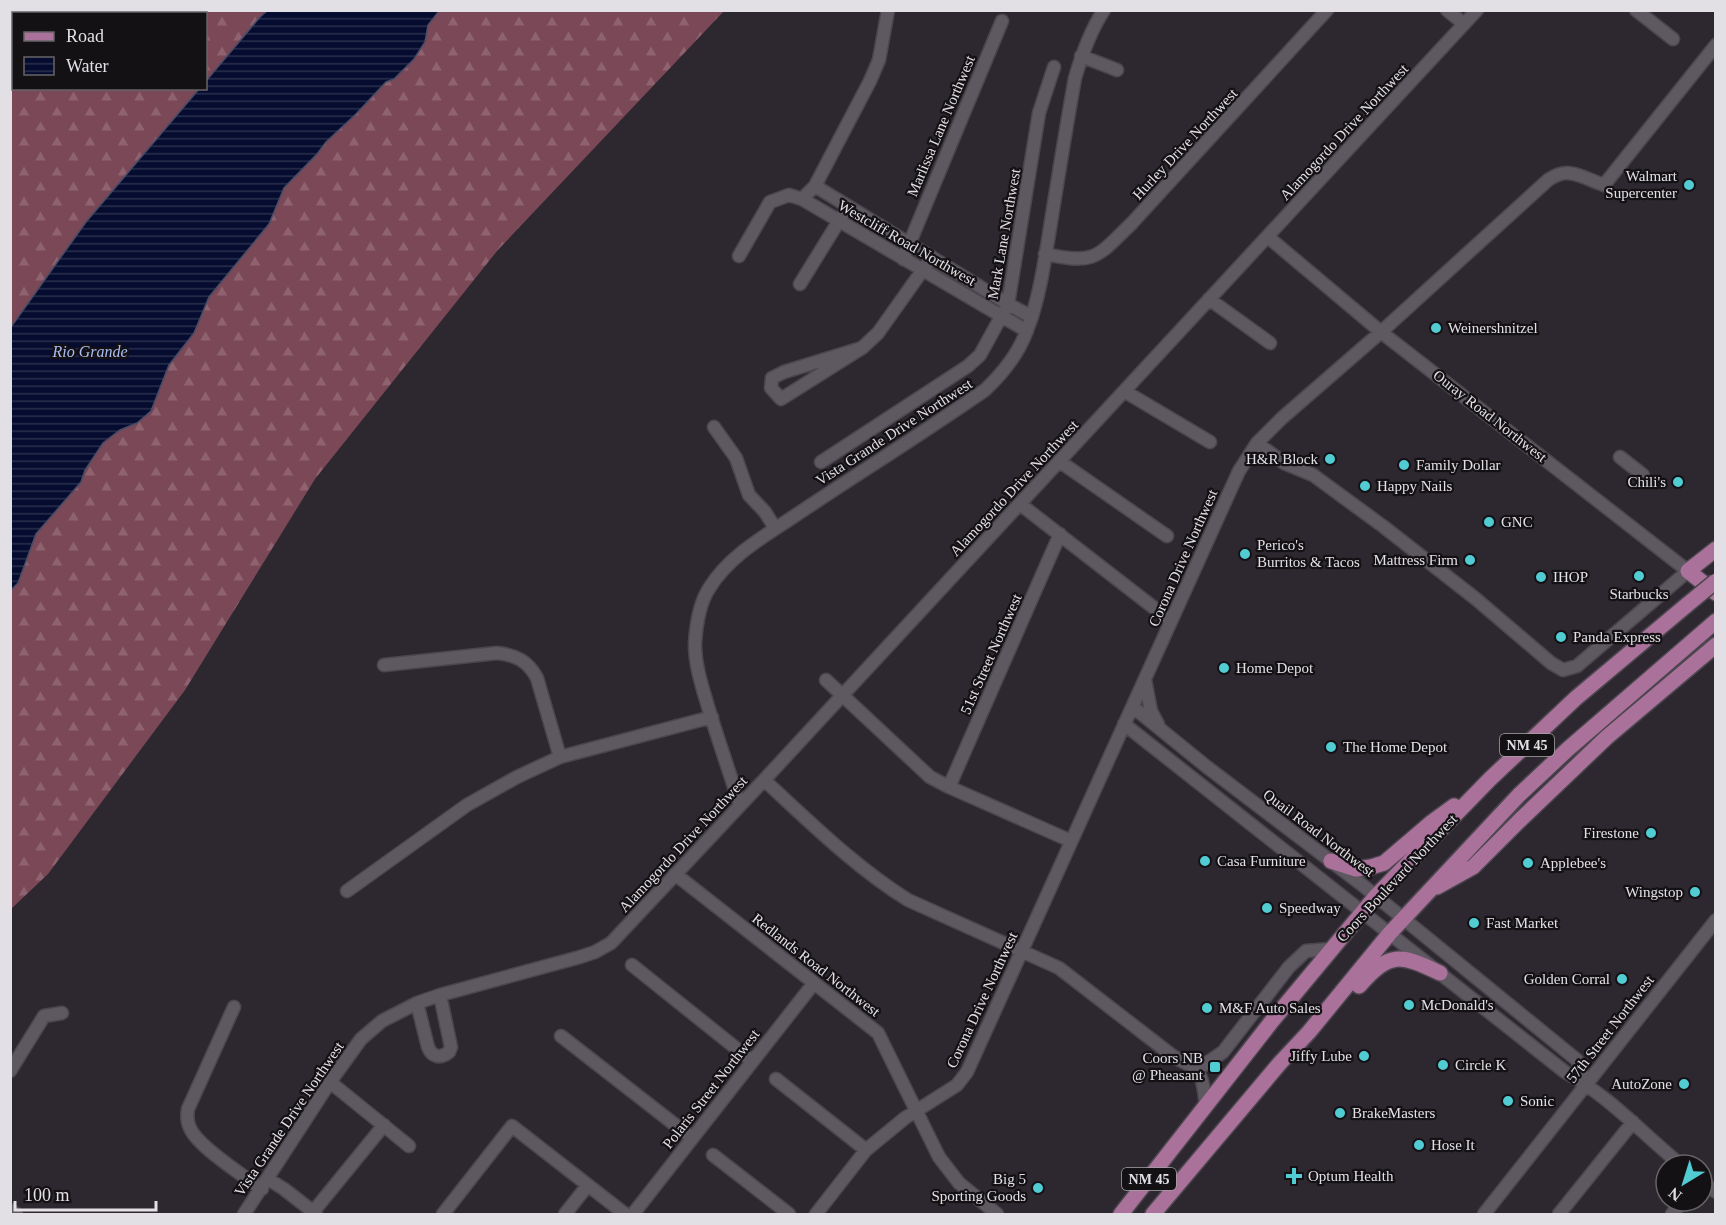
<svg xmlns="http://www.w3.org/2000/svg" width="1726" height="1225" viewBox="0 0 1726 1225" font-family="'Times New Roman',serif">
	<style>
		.forest { fill: url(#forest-firs) }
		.water { fill: url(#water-rules); stroke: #484c66; stroke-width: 1.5 }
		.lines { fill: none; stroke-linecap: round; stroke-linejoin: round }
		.minor-casing { stroke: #4b464d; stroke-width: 15 }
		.major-casing { stroke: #4b464d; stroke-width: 18 }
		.minor { stroke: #5e5860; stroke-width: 12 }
		.major { stroke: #aa719b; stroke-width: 15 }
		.major-bridge-casing { stroke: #4b464d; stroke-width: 18; stroke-linecap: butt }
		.major-bridge { stroke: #aa719b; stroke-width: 15 }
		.poi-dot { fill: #51ccd3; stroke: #141115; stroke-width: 2 }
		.labels { text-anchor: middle; stroke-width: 4.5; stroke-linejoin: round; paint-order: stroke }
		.shield { fill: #141115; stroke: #a5a2a7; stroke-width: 1.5 }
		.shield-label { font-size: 14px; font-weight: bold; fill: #e3e0e5 }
		.street-label { font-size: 15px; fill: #e3e0e5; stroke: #141115 }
		.poi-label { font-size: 15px; fill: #e3e0e5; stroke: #141115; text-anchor: start }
		.water-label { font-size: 16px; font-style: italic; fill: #aabdf3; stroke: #141115 }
	</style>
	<defs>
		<pattern id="forest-firs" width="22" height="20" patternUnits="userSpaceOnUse" patternTransform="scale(1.5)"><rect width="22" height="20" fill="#7b4857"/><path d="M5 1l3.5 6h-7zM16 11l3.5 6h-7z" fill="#8e626f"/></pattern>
		<pattern id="water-rules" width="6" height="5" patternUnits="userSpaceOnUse" patternTransform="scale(1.5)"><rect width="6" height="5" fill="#060c2f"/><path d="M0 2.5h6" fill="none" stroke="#2a2f4d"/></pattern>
	</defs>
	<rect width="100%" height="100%" fill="#2d282f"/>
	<path class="forest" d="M 14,10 L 267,11 L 260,17 L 206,81 L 206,14 L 14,14 L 14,88 L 199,89 L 86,222 L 11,327 L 11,14 Z
		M 439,11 L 724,11 L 497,251 L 315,479 L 185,690 L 48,874 L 11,909 L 11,590 L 18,583 L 36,534 L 81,482 L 85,470 L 103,443 L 120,430 L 137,423 L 151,411 L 169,365 L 194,333 L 209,297 L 269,224 L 284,188 L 317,154 L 326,142 L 356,113 L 386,82 L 394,79 L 425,42 L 428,25 Z"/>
	<path class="water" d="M 267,11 L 439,11 L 428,25 L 425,42 L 414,59 L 394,79 L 386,82 L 356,114 L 326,142 L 317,154 L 284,188 L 269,224 L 209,297 L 194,333 L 169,365 L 151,411 L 137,423 L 120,430 L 103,443 L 85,470 L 81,482 L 36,534 L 18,583 L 11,590 L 11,327 L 86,222 L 199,89 L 206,88 L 206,81 L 260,17 Z"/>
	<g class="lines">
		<g class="minor-casing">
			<path id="minor" d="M 1447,10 L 1464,24
				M 1636,10 L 1673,39
				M 1081,56 L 1117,70
				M 815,186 L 1008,304 L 1032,317
				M 802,199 L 1027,331
				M 1045,254 C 1096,265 1097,257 1132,223 L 1327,10
				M 739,256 L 770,202 L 789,195 L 802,199 L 815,186 L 870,81 L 879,60 L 888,10
				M 903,259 L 1002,21
				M 800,284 L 842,216
				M 1209,299 L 1270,343
				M 862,348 L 784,372 L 772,378 L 771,388 L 781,399 L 862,348 L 878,333 L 932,257
				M 1124,391 L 1210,442
				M 714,427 L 736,458 L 749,495 L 765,512 L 775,528
				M 1257,443 L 1284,463 L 1313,475 L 1384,527 L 1476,599 L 1551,663 L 1563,670 L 1577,666 L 1688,571 L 1381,332 L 1268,237
				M 1620,457 L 1643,475
				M 1059,461 L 1167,536
				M 821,462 L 968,366 L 980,355 L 1008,304 L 1039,113 L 1054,67
				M 1020,504 L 1171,621
				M 384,665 L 497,653 C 516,655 528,661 537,678 L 560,757
				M 826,680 L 930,777 L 949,787 L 1071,841
				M 1145,680 L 1151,711 L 1158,724
				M 1133,707 L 1207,767 L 1361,884 L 1577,1060 L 1586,1083
				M 1124,724 L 1565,1072 C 1609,1096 1643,1134 1681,1165
				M 764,780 C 810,822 855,867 908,900 L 1059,968 L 1169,1053 C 1176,1059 1182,1061 1190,1065 C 1204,1072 1204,1092 1206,1106
				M 949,787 L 1060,534
				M 740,805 C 730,774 719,742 709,710 C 703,689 695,667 695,644 C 696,626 699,603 710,587 C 730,555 765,536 796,515 C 859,473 923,433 985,390 C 1003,373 1019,353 1027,330 C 1039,301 1045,259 1050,228 C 1058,178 1066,128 1075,78 C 1082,54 1090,31 1104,10
				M 675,874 L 878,1033 L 939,1157 L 959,1183 L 997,1214
				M 347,891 L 467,805 L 517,777 L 560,757 L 712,717
				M 632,965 L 752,1061
				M 417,1003 L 428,1047 C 432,1057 440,1059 449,1052 L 451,1047 L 440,995
				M 234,1007 L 188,1109 C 187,1115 187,1122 190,1128 C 197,1146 245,1177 262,1189
				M 561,1036 L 692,1138
				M 1192,1066 L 1204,1065 L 1223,1052 L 1289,967 L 1306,951 L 1330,949
				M 10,1071 L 44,1016 L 62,1013
				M 776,1079 L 866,1150
				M 330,1082 L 409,1146
				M 713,1155 L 789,1214
				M 268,1179 L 284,1189 L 316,1214
				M 1702,1182 L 1716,1192
				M 10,1210 L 16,1214
				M 313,1212 L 384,1125
				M 244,1214 L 330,1082 L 361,1039 L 382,1021 L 417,1003 L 440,995 L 580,957 L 595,952 L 611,943 L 764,780 L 1477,10
				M 443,1214 L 512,1126 L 625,1214
				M 565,1214 L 588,1185
				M 633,1214 L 814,983
				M 816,1214 L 866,1150 L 905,1118 L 957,1085 L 967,1072 L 1239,471 L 1257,443 L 1282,418 L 1381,332 L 1548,180 C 1570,165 1582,178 1604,185 L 1716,45
				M 1484,1214 L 1716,920
				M 1559,1214 L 1633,1122
				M 1672,1214 L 1683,1201"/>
		</g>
		<g class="major-casing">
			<path id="major" d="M 1716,549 L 1688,571 L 1716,593
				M 1331,861 L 1356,869 L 1371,867 L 1384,863 L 1432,822 L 1454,806
				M 1437,887 L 1473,867 L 1519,821 L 1607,737 L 1716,645
				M 1359,986 C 1390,951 1400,954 1440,973
				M 1121,1214 L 1272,1021 L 1376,896 L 1490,779 L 1576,698 L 1688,604
				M 1153,1214 L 1280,1063 L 1309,1032 L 1390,933 L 1519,795 L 1568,749 L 1716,621"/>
		</g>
		<use href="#minor" class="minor"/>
		<use href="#major" class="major"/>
		<g class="major-bridge-casing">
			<path id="major-bridge" d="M 1688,604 L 1716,581"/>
		</g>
		<use href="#major-bridge" class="major-bridge"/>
	</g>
	<g class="poi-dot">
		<circle cx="1689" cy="185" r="6"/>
		<circle cx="1436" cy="328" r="6"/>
		<circle cx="1330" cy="459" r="6"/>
		<circle cx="1404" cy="465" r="6"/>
		<circle cx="1678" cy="482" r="6"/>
		<circle cx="1365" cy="486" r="6"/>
		<circle cx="1489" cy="522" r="6"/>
		<circle cx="1245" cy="554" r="6"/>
		<circle cx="1470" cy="560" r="6"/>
		<circle cx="1639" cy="576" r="6"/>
		<circle cx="1541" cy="577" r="6"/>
		<circle cx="1561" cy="637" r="6"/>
		<circle cx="1224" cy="668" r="6"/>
		<circle cx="1331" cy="747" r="6"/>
		<circle cx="1651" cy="833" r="6"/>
		<circle cx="1205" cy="861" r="6"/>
		<circle cx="1528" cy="863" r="6"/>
		<circle cx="1695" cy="892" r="6"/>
		<circle cx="1267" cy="908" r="6"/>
		<circle cx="1474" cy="923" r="6"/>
		<circle cx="1622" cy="979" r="6"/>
		<circle cx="1409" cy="1005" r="6"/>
		<circle cx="1207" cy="1008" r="6"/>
		<circle cx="1364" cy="1056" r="6"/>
		<circle cx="1443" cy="1065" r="6"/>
		<rect x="1209" y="1061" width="12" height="12" rx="3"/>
		<circle cx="1684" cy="1084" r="6"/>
		<circle cx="1508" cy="1101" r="6"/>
		<circle cx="1340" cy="1113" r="6"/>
		<circle cx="1419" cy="1145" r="6"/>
		<path d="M1291 1167h6v6h6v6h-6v6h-6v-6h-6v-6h6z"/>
		<circle cx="1038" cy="1188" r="6"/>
	</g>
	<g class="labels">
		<g class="shield">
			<rect x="1500" y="734" width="54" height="22" rx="4.5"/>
			<rect x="1122" y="1168" width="54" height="22" rx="4.5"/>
		</g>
		<g class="shield-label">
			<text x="1527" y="750">NM 45</text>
			<text x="1149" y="1184">NM 45</text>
		</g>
		<g class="street-label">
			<text transform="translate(941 126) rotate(-67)" y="5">Marlissa Lane Northwest</text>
			<text transform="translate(1344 132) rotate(-47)" y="5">Alamogordo Drive Northwest</text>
			<text transform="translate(1185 144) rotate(-47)" y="5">Hurley Drive Northwest</text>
			<text transform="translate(1004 234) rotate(-80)" y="5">Mark Lane Northwest</text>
			<text transform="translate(907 243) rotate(30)" y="5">Westcliff Road Northwest</text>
			<text transform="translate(1490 416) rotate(38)" y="5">Ouray Road Northwest</text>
			<text transform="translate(894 432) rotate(-33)" y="5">Vista Grande Drive Northwest</text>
			<text transform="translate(1014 488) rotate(-47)" y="5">Alamogordo Drive Northwest</text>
			<text transform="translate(1183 558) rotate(-66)" y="5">Corona Drive Northwest</text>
			<text transform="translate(991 654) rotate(-66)" y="5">51st Street Northwest</text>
			<text transform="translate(1319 833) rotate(37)" y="5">Quail Road Northwest</text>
			<text transform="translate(683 844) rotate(-47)" y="5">Alamogordo Drive Northwest</text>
			<text transform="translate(1397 878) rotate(-47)" y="5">Coors Boulevard Northwest</text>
			<text transform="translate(816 965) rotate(38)" y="5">Redlands Road Northwest</text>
			<text transform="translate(982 1000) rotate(-65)" y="5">Corona Drive Northwest</text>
			<text transform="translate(1610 1029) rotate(-52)" y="5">57th Street Northwest</text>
			<text transform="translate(711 1089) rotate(-52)" y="5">Polaris Street Northwest</text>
			<text transform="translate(289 1119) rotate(-56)" y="5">Vista Grande Drive Northwest</text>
		</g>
		<g class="poi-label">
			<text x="1677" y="181" text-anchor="end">Walmart<tspan x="1677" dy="17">Supercenter</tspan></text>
			<text x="1448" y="333">Weinershnitzel</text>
			<text x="1318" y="464" text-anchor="end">H&amp;R Block</text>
			<text x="1416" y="470">Family Dollar</text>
			<text x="1666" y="487" text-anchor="end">Chili's</text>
			<text x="1377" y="491">Happy Nails</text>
			<text x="1501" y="527">GNC</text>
			<text x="1257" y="550">Perico's<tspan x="1257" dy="17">Burritos &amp; Tacos</tspan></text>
			<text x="1458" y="565" text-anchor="end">Mattress Firm</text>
			<text x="1553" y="582">IHOP</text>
			<text x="1639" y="599" text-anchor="middle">Starbucks</text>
			<text x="1573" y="642">Panda Express</text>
			<text x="1236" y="673">Home Depot</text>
			<text x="1343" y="752">The Home Depot</text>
			<text x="1639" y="838" text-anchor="end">Firestone</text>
			<text x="1217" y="866">Casa Furniture</text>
			<text x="1540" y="868">Applebee's</text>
			<text x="1683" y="897" text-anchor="end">Wingstop</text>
			<text x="1279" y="913">Speedway</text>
			<text x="1486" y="928">Fast Market</text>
			<text x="1610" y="984" text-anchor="end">Golden Corral</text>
			<text x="1421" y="1010">McDonald's</text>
			<text x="1219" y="1013">M&amp;F Auto Sales</text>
			<text x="1352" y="1061" text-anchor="end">Jiffy Lube</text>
			<text x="1203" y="1063" text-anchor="end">Coors NB<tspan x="1203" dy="17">@ Pheasant</tspan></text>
			<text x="1455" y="1070">Circle K</text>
			<text x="1672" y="1089" text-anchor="end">AutoZone</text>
			<text x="1520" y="1106">Sonic</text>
			<text x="1352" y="1118">BrakeMasters</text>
			<text x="1431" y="1150">Hose It</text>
			<text x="1308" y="1181">Optum Health</text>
			<text x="1026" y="1184" text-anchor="end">Big 5<tspan x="1026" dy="17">Sporting Goods</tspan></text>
		</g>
		<g class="water-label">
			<text x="90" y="357">Rio Grande</text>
		</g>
	</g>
	<rect width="1726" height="1225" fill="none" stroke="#e3e0e5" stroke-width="24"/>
	<rect x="12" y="12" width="195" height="78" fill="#141115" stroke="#676468" stroke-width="1.5"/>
	<rect x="24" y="32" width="30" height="9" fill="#aa719b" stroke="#676468" stroke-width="1.5"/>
	<text x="66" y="42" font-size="18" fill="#e3e0e5">Road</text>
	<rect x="24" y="57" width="30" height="18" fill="url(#water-rules)" stroke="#676468" stroke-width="1.5"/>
	<text x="66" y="72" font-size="18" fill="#e3e0e5">Water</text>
	<g transform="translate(1684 1183) rotate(218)"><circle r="28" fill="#141115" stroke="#676468" stroke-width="1.5"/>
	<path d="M0-4.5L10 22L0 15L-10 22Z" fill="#51ccd3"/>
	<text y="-9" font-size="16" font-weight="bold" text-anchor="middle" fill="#e3e0e5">N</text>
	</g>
	<path d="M15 1201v9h141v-9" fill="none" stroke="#e3e0e5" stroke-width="3"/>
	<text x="24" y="1201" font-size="18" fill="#e3e0e5" stroke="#141115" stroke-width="4.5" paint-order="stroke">100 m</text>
</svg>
